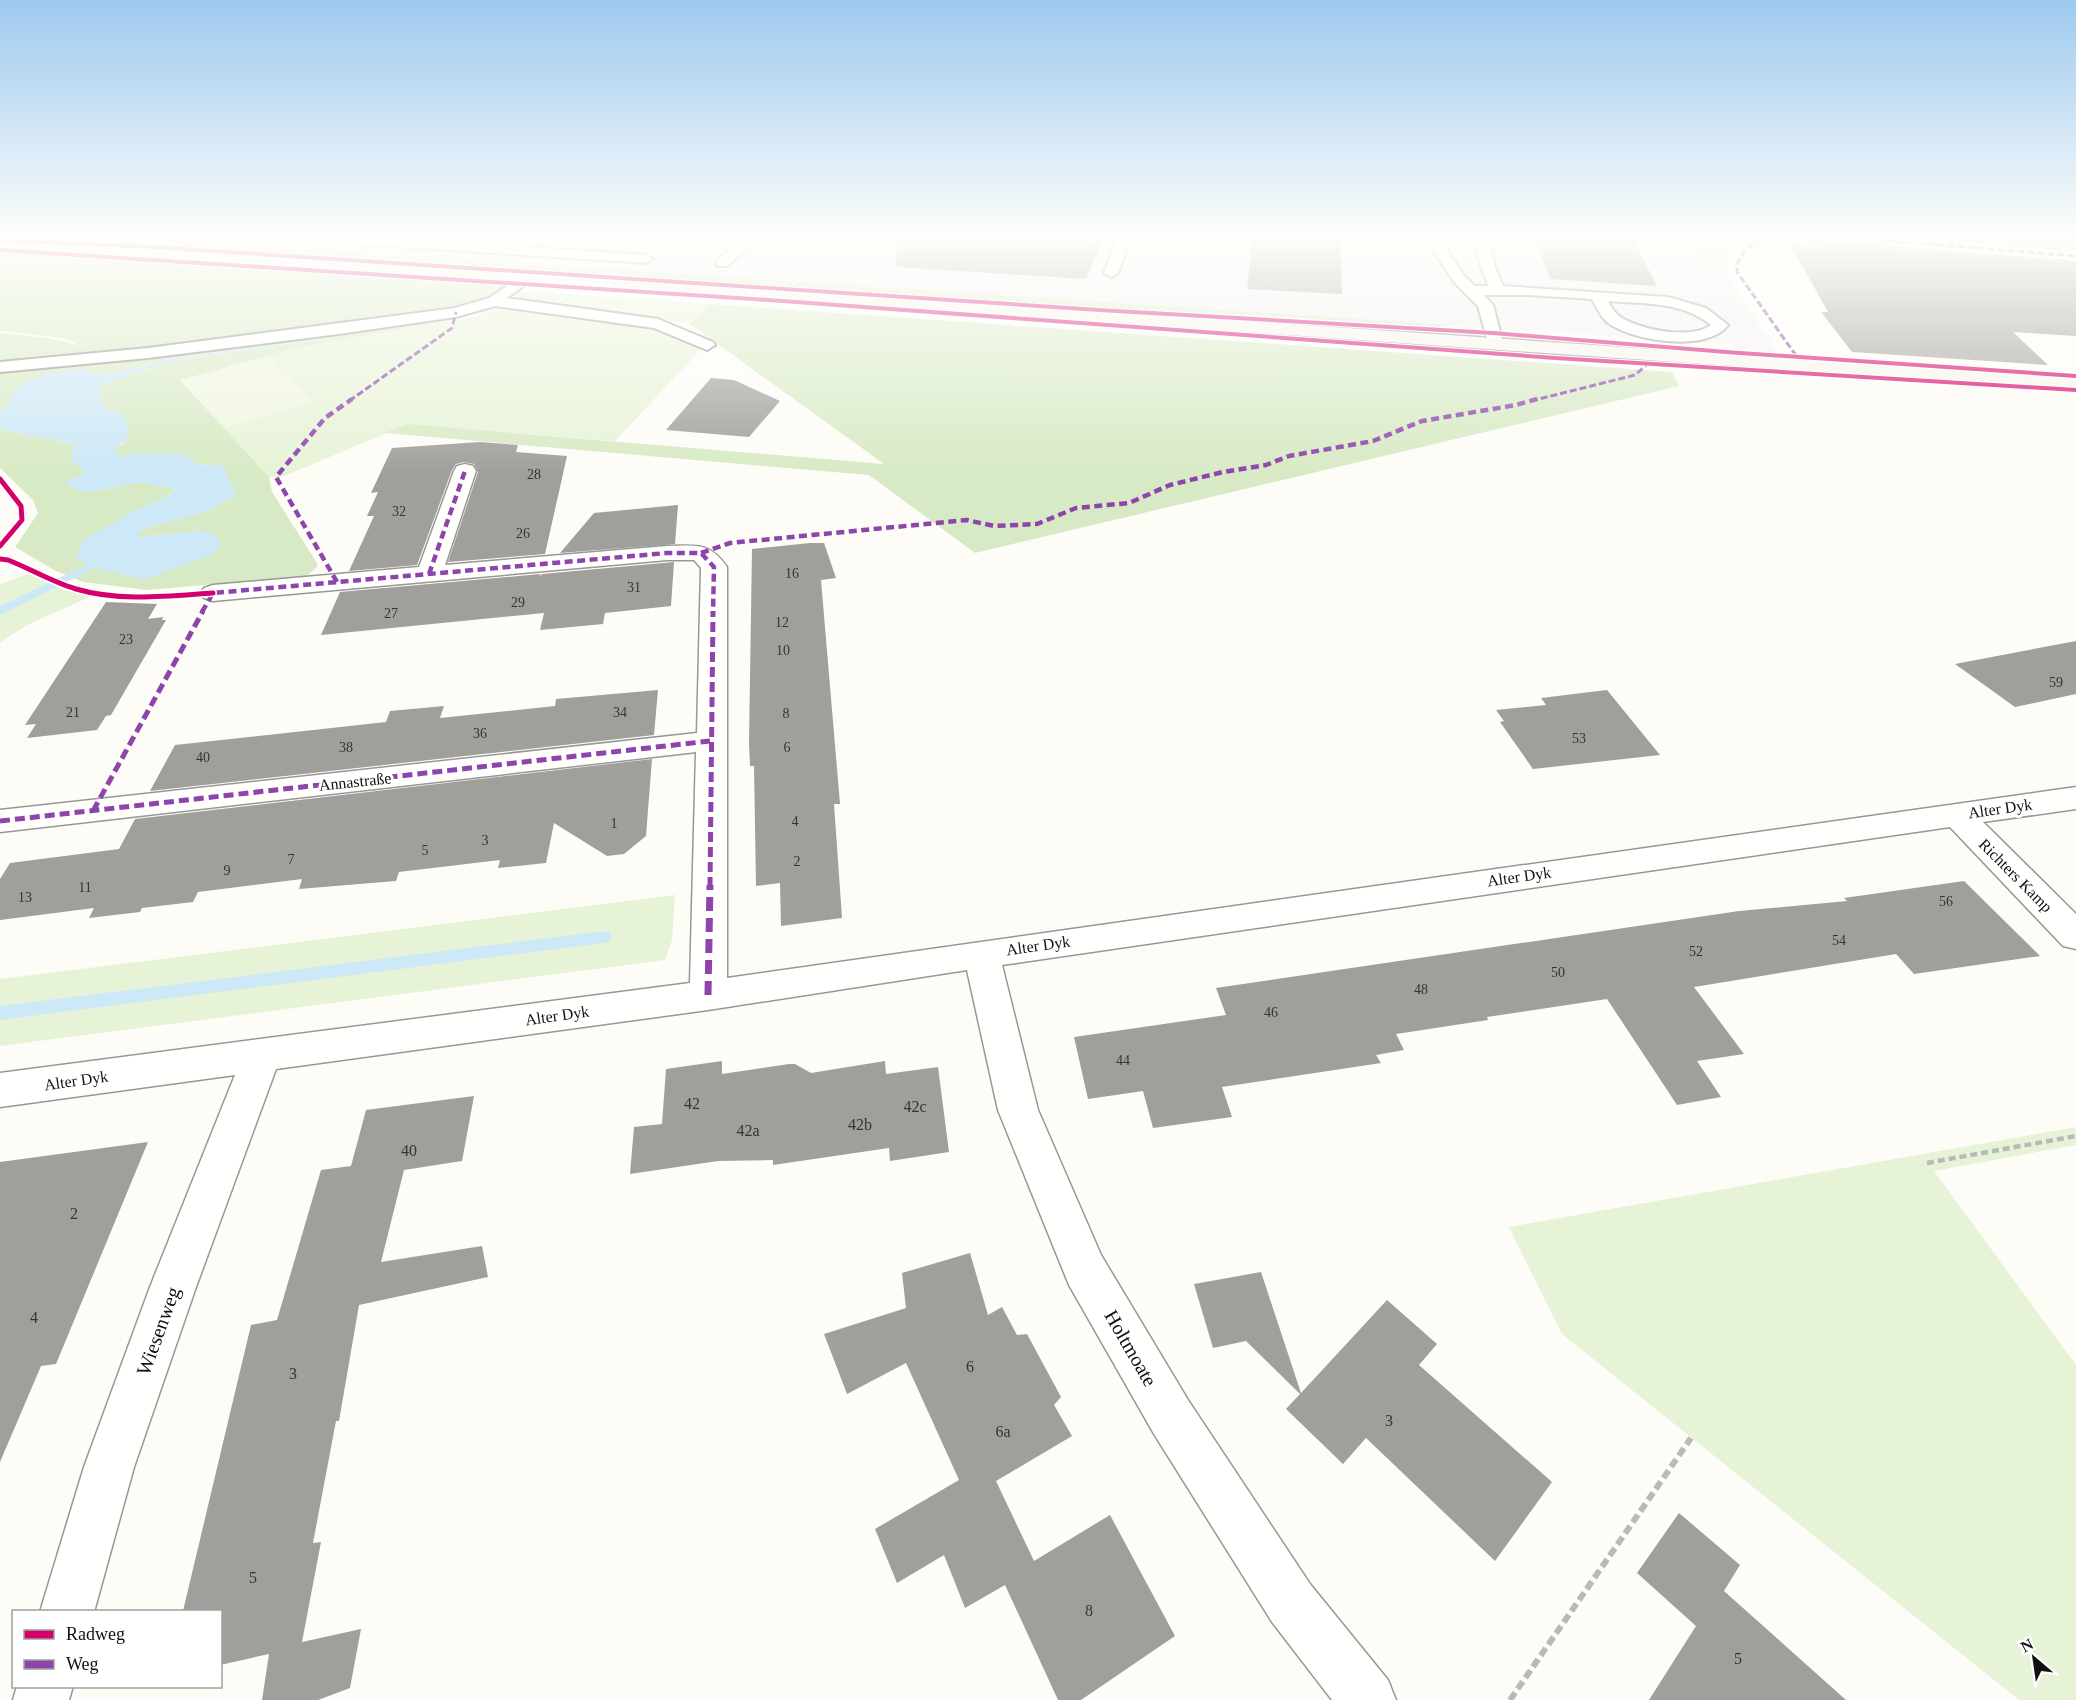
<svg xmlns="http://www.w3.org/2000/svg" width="2076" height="1700" viewBox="0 0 2076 1700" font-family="Georgia,serif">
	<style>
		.industrial { fill: #f5f0f3 }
		.green { fill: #e7f3d7 }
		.forest { fill: #d8eac5 }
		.pitch { fill: #f0f6e1 }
		.water { fill: #cde8f7 }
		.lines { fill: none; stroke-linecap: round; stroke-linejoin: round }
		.stream { fill: #cde8f7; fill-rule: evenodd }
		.building { fill: #a19f9c }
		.lane-casing { stroke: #979795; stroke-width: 4 }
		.street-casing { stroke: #979795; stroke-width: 3 }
		.secondary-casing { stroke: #8e8d8b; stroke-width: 3 }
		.path-far1 { stroke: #b9b9b8; stroke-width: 4.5; stroke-dasharray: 7 4; stroke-linecap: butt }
		.path { stroke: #b9b9b8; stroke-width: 6; stroke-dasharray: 9 4.5; stroke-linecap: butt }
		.lane { fill: #fffffe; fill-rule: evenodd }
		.street { fill: #fffffe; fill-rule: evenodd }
		.secondary { fill: #f6f4eb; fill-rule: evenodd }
		.quiet-far3 { stroke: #8e44ad; stroke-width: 3; stroke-dasharray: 7 3; stroke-linecap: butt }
		.quiet-far2 { stroke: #8e44ad; stroke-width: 4.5; stroke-dasharray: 8 4.5; stroke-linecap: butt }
		.quiet-far1 { stroke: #8e44ad; stroke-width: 5; stroke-dasharray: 10 5; stroke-linecap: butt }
		.quiet { stroke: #8e44ad; stroke-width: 7; stroke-dasharray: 14 7; stroke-linecap: butt }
		.cycleway-far1-casing { stroke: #fff; stroke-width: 6 }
		.cycleway-casing { stroke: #fff; stroke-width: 8 }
		.cycleway-far1 { stroke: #d6006c; stroke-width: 4 }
		.cycleway { stroke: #d6006c; stroke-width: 5 }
		.labels { text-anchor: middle; stroke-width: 6; stroke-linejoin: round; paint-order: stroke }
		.number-label { font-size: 14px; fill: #353434 }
		.street-label { font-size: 16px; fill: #111; stroke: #fff }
		.near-number-label { font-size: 16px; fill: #353434 }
		.near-street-label { font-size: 20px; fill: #111; stroke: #fff }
	</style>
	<rect width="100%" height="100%" fill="#fdfcf7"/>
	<path class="industrial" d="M 106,236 L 1690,236 L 1698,259 L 1727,275 L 1777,353 L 1733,349 L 1731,344 Z"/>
	<path class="green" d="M 1715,236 L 1764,236 L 1736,247 L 1729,255 L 1727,275 L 1698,259 L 1710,257 L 1711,238 Z
		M 514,291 L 709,304 L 690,324 L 519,302 L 514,296 Z
		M 489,308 L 518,308 L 652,326 L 702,348 L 615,441 L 408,424 L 282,477 L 269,477 L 180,380 L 293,349 L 443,321 L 478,317 Z
		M 28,574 L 64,590 L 92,596 L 27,625 L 0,643 L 0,584 Z
		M 675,895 L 672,940 L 665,960 L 0,1046 L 0,979 Z
		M 2076,1127 L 2076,1145 L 1934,1171 L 2076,1365 L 2076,1700 L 2019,1700 L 1562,1334 L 1509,1227 Z"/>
	<path class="forest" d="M 0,236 L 106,236 L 1451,325 L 1439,327 L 1250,315 L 1072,307 L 135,244 L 0,239 Z
		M 1690,236 L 1715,236 L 1711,239 L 1710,257 L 1698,259 Z
		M 0,252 L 131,258 L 501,283 L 506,288 L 483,301 L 467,307 L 73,358 L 0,363 L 0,333 L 49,338 L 81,346 L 63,338 L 0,331 Z
		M 709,304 L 1672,372 L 1679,386 L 975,553 L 869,475 L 385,433 L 408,424 L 884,464 L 690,324 Z
		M 444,318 L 443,320 L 173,358 L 111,374 L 102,375 L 88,372 L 13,393 L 7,408 L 0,412 L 0,372 L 7,369 Z
		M 443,321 L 293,349 L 180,380 L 269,477 L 272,492 L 317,563 L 318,566 L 307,576 L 147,590 L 83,582 L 54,570 L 15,547 L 38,513 L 33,500 L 0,468 L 0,429 L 76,444 L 87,473 L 66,482 C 87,503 117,482 143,482 C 154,482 165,486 175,489 L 168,496 L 132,512 L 77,558 L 90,566 L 200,531 L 143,537 L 137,536 L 137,533 L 151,526 L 208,511 L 236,496 L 223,466 L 197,464 L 187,456 L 132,454 L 122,458 L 112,449 L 123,443 L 105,410 L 98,391 L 104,384 L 175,360 Z"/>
	<path class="pitch" d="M 266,357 L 314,402 L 224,428 L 180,380 Z"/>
	<path class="water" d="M 443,320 L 175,360 L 104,384 L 98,391 L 105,410 L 124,414 L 129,437 L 113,449 L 122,457 L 132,454 L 176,453 L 187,456 L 197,464 L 223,466 L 236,496 L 208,511 L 151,526 L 137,533 L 138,536 L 143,537 L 200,531 L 215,534 L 222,545 L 215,553 L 144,580 L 90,566 L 76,559 L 84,540 L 132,512 L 168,496 L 175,489 L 141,482 L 96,491 L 81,492 L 65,482 L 87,473 L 72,461 L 72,450 L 75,444 L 0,429 L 0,412 C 10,406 8,397 16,390 C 34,372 63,372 86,369 L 88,372 L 102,375 L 111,374 L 173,358 Z"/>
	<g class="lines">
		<path class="stream" d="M 89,564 L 93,565 L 93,569 L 0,615 L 0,606 Z
			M 604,931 L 610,933 L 612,937 L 610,941 L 604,943 L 0,1020 L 0,1006 Z"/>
	</g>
	<path class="building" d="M 897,236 L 1020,236 L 1102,241 L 1086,279 L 896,267 Z
		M 1253,236 L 1340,236 L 1342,294 L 1247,289 Z
		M 1534,236 L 1631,236 L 1657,286 L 1550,279 Z
		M 1802,236 L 1818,236 L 1828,243 L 2076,263 L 2076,336 L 2013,332 L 2048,365 L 1852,352 L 1821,312 L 1828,312 L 1790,244 L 1814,246 Z
		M 1923,236 L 2076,236 L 2076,249 Z
		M 711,378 L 734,380 L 780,401 L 749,437 L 666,430 Z
		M 480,442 L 518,445 L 516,452 L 567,456 L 545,554 L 448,562 L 478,472 L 474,464 L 464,462 L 456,464 L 452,470 L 417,565 L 349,571 L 374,516 L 367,516 L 378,492 L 371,493 L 392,448 Z
		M 678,505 L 675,544 L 560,553 L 594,513 Z
		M 810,543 L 824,543 L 836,578 L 821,580 L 840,804 L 834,804 L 842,918 L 781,926 L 780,883 L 756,886 L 754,766 L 750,766 L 749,743 L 752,549 Z
		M 674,562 L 671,606 L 605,613 L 603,624 L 540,630 L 544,613 L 321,635 L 340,592 L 540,574 L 540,576 L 542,574 Z
		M 106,602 L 157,604 L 148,619 L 163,617 L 162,620 L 166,620 L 111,715 L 106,716 L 97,730 L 27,738 L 36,724 L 25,725 Z
		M 2076,641 L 2076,694 L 2015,707 L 1955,664 Z
		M 658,690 L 654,735 L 150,791 L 175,745 L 386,722 L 390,711 L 444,706 L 440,718 L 555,706 L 556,699 Z
		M 1607,690 L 1660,755 L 1533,769 L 1500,722 L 1504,721 L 1496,710 L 1546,705 L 1541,698 Z
		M 652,759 L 646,836 L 624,854 L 607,856 L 554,823 L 546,863 L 498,868 L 500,860 L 399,872 L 396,881 L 299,889 L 302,879 L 198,892 L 193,902 L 142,908 L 140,912 L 89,918 L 94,908 L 0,920 L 0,879 L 10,863 L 119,849 L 135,819 Z
		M 1964,881 L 2040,956 L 1914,974 L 1896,954 L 1694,987 L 1744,1054 L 1697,1061 L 1721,1097 L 1677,1105 L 1607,999 L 1487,1017 L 1488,1020 L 1396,1034 L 1404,1050 L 1376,1055 L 1381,1063 L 1222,1087 L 1232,1117 L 1153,1128 L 1143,1091 L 1088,1099 L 1074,1037 L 1226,1015 L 1216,988 L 1739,911 L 1847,901 L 1844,898 Z
		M 722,1061 L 722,1074 L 789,1064 L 795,1064 L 811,1073 L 885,1061 L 886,1074 L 938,1067 L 949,1152 L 890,1161 L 889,1148 L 773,1165 L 773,1160 L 718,1161 L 630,1174 L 634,1127 L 662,1124 L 666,1069 Z
		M 474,1096 L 462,1161 L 404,1170 L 381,1262 L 482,1246 L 488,1277 L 359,1305 L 339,1421 L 336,1421 L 313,1543 L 321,1542 L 302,1642 L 361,1629 L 350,1688 L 318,1700 L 262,1700 L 269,1654 L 220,1665 L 220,1611 L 183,1611 L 251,1325 L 277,1320 L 321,1170 L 351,1166 L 366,1110 Z
		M 148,1142 L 56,1364 L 41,1366 L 0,1462 L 0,1162 Z
		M 970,1253 L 988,1315 L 1002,1307 L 1017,1335 L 1027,1334 L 1061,1397 L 1054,1405 L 1072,1436 L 996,1481 L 1034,1561 L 1110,1515 L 1175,1636 L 1081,1700 L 1058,1700 L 1005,1585 L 965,1608 L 944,1555 L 897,1583 L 875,1529 L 959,1480 L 906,1363 L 847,1394 L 824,1334 L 906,1308 L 902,1273 Z
		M 1261,1272 L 1301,1393 L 1387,1300 L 1437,1344 L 1419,1365 L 1552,1482 L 1495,1561 L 1366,1438 L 1343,1464 L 1286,1409 L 1300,1394 L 1246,1341 L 1213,1348 L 1194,1284 Z
		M 1679,1513 L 1740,1565 L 1724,1591 L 1846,1700 L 1649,1700 L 1696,1626 L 1637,1573 Z"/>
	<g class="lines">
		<g class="lane-casing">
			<path id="lane" d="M 292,236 L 365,236 L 646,255 L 653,259 L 646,263 L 299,240 Z
				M 744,236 L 759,236 L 728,266 L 718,266 L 716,263 L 718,260 Z
				M 1112,236 L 1127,236 L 1130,240 L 1118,273 L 1111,277 L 1104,273 L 1116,241 Z
				M 1424,236 L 1438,236 L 1464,276 L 1475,286 L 1489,286 L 1481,268 L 1474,236 L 1488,236 L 1495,268 L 1503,286 L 1668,297 L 1706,308 L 1728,325 C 1707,353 1633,341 1608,323 C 1601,317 1596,307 1592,299 L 1529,295 L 1484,295 L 1493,305 L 1503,343 L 1501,346 L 1489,346 L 1478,306 L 1454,282 ZM 1608,301 C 1643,304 1682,301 1711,325 C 1691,340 1639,330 1619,316 C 1614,312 1611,307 1608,301 Z
				M 527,273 L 534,277 L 532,280 L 507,298 L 658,319 L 713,342 L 715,345 L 707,350 L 654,328 L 495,306 L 456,317 L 339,334 L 148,358 L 0,372 L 0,362 L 148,348 L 455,308 L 489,298 Z"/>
		</g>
		<g class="street-casing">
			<path id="street" d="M 1820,236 L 1891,236 L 2076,251 L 2076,261 L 1828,241 Z
				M 465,464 L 473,466 L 476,471 L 445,565 L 667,546 C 695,546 709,541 727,567 L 727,978 L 2076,787 L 2076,809 L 1983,822 L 2076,914 L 2076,949 L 2063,946 L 1950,827 L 1002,965 L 1038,1110 L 1101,1255 L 1188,1400 L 1310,1584 L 1388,1680 L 1396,1700 L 1332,1700 L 1272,1622 L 1154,1434 L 1069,1285 L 998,1110 L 967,970 L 708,1010 L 276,1069 L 196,1287 L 134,1467 L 94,1612 L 40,1612 L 84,1467 L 150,1287 L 235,1075 L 0,1107 L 0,1073 L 690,983 L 696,752 L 0,832 L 0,810 L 697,733 L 701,568 L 694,560 L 667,560 L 213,601 L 204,598 L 200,593 L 204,588 L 213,585 L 419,567 L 454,471 L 457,466 Z
				M 17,1686 L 73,1686 L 69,1700 L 13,1700 Z"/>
		</g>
		<g class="secondary-casing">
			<path id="secondary" d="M 0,239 L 527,272 L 2076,378 L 2076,390 L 527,282 L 0,249 Z"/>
		</g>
		<path class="path-far1" d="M 1927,1163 L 2076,1136"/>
		<path class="path" d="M 1510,1700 L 1691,1438"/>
		<use href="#lane" class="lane"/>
		<use href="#street" class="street"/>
		<use href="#secondary" class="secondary"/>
		<path class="quiet-far3" d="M 1782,236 L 1746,248 L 1737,264 L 1737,272 L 1797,357
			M 1828,236 L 2076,256
			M 349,401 L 452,328 L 456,312
			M 1531,401 L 1635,375 L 1649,363"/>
		<path class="quiet-far2" d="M 701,553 L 730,543 L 967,520 L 994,526 L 1037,524 L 1076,508 L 1129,503 L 1170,485 L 1223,472 L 1266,465 L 1289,456 L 1373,441 L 1422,421 L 1516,405 L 1537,399
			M 429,574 L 465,471
			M 337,582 L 276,477 L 325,418 L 352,399
			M 202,612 L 213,593 L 667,553 L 701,553 L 714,567 L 713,612"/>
		<path class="quiet-far1" d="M 93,811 L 203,611
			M 0,821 L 710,741
			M 710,887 L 713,611"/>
		<path class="quiet" d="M 708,995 L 710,885"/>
		<g class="cycleway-far1-casing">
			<path id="cycleway-far1" d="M 0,240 L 154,247 L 1099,310 L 1493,333 L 1726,352 L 2076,376
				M 0,250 L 769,300 L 1555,358 L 2076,390"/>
		</g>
		<g class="cycleway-casing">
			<path id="cycleway" d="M 0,479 L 21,506 L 22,520 L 0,546
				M 0,559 L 8,560 C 31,569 52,582 76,589 C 120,602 168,596 213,593"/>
		</g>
		<use href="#cycleway-far1" class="cycleway-far1"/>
		<use href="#cycleway" class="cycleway"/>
	</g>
	<linearGradient id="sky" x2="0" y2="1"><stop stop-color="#9dc9ee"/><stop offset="0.5" stop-color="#fefefb"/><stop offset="1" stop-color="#fefefb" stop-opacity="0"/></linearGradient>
	<rect width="2076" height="474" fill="url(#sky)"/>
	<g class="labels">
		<g class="number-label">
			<text x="534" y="479">28</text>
			<text x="399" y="516">32</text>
			<text x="523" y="538">26</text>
			<text x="792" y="578">16</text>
			<text x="634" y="592">31</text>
			<text x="518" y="607">29</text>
			<text x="391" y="618">27</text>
			<text x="782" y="627">12</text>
			<text x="126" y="644">23</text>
			<text x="783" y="655">10</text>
			<text x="2056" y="687">59</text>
			<text x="73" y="717">21</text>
			<text x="620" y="717">34</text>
			<text x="786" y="718">8</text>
			<text x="480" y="738">36</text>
			<text x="1579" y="743">53</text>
			<text x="346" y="752">38</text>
			<text x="787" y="752">6</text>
			<text x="203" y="762">40</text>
			<text x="795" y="826">4</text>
			<text x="614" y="828">1</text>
			<text x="485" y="845">3</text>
			<text x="425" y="855">5</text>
			<text x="291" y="864">7</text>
			<text x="797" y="866">2</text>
			<text x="227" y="875">9</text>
			<text x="85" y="892">11</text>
			<text x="25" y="902">13</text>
			<text x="1946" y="906">56</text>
			<text x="1839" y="945">54</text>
			<text x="1696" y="956">52</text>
			<text x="1558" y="977">50</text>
			<text x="1421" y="994">48</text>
			<text x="1271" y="1017">46</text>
			<text x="1123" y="1065">44</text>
		</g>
		<g class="street-label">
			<text transform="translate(355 781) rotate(-6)" y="6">Annastraße</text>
			<text transform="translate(2000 808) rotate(-8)" y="6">Alter Dyk</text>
			<text transform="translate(2016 875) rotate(45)" y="6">Richters Kamp</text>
			<text transform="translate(1519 876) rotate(-8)" y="6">Alter Dyk</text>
			<text transform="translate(1038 945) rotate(-8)" y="6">Alter Dyk</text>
			<text transform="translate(557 1015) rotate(-8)" y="6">Alter Dyk</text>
			<text transform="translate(76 1080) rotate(-8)" y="6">Alter Dyk</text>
		</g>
		<g class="near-number-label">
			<text x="692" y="1109">42</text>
			<text x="915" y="1112">42c</text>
			<text x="860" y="1130">42b</text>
			<text x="748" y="1136">42a</text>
			<text x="409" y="1156">40</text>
			<text x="74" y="1219">2</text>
			<text x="34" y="1323">4</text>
			<text x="970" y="1372">6</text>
			<text x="293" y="1379">3</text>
			<text x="1389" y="1426">3</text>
			<text x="1003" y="1437">6a</text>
			<text x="253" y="1583">5</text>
			<text x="1089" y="1616">8</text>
			<text x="1738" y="1664">5</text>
		</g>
		<g class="near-street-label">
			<text transform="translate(158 1331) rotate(-70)" y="7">Wiesenweg</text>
			<text transform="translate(1131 1348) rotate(60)" y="7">Holtmoate</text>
		</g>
	</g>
	<rect x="12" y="1610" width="210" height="78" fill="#ffffff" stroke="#a0a0a0" stroke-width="1.5"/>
	<rect x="24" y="1630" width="30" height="9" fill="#d6006c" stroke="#a0a0a0" stroke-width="1.5"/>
	<text x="66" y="1640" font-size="18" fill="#111111">Radweg</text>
	<rect x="24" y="1660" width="30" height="9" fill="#8e44ad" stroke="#a0a0a0" stroke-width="1.5"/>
	<text x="66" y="1670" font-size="18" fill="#111111">Weg</text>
	<g transform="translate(2034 1658) rotate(331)" stroke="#ffffff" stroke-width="4.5" paint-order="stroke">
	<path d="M0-4.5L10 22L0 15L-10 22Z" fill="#111111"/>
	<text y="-9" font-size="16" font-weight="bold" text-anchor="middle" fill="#111111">N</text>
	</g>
</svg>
